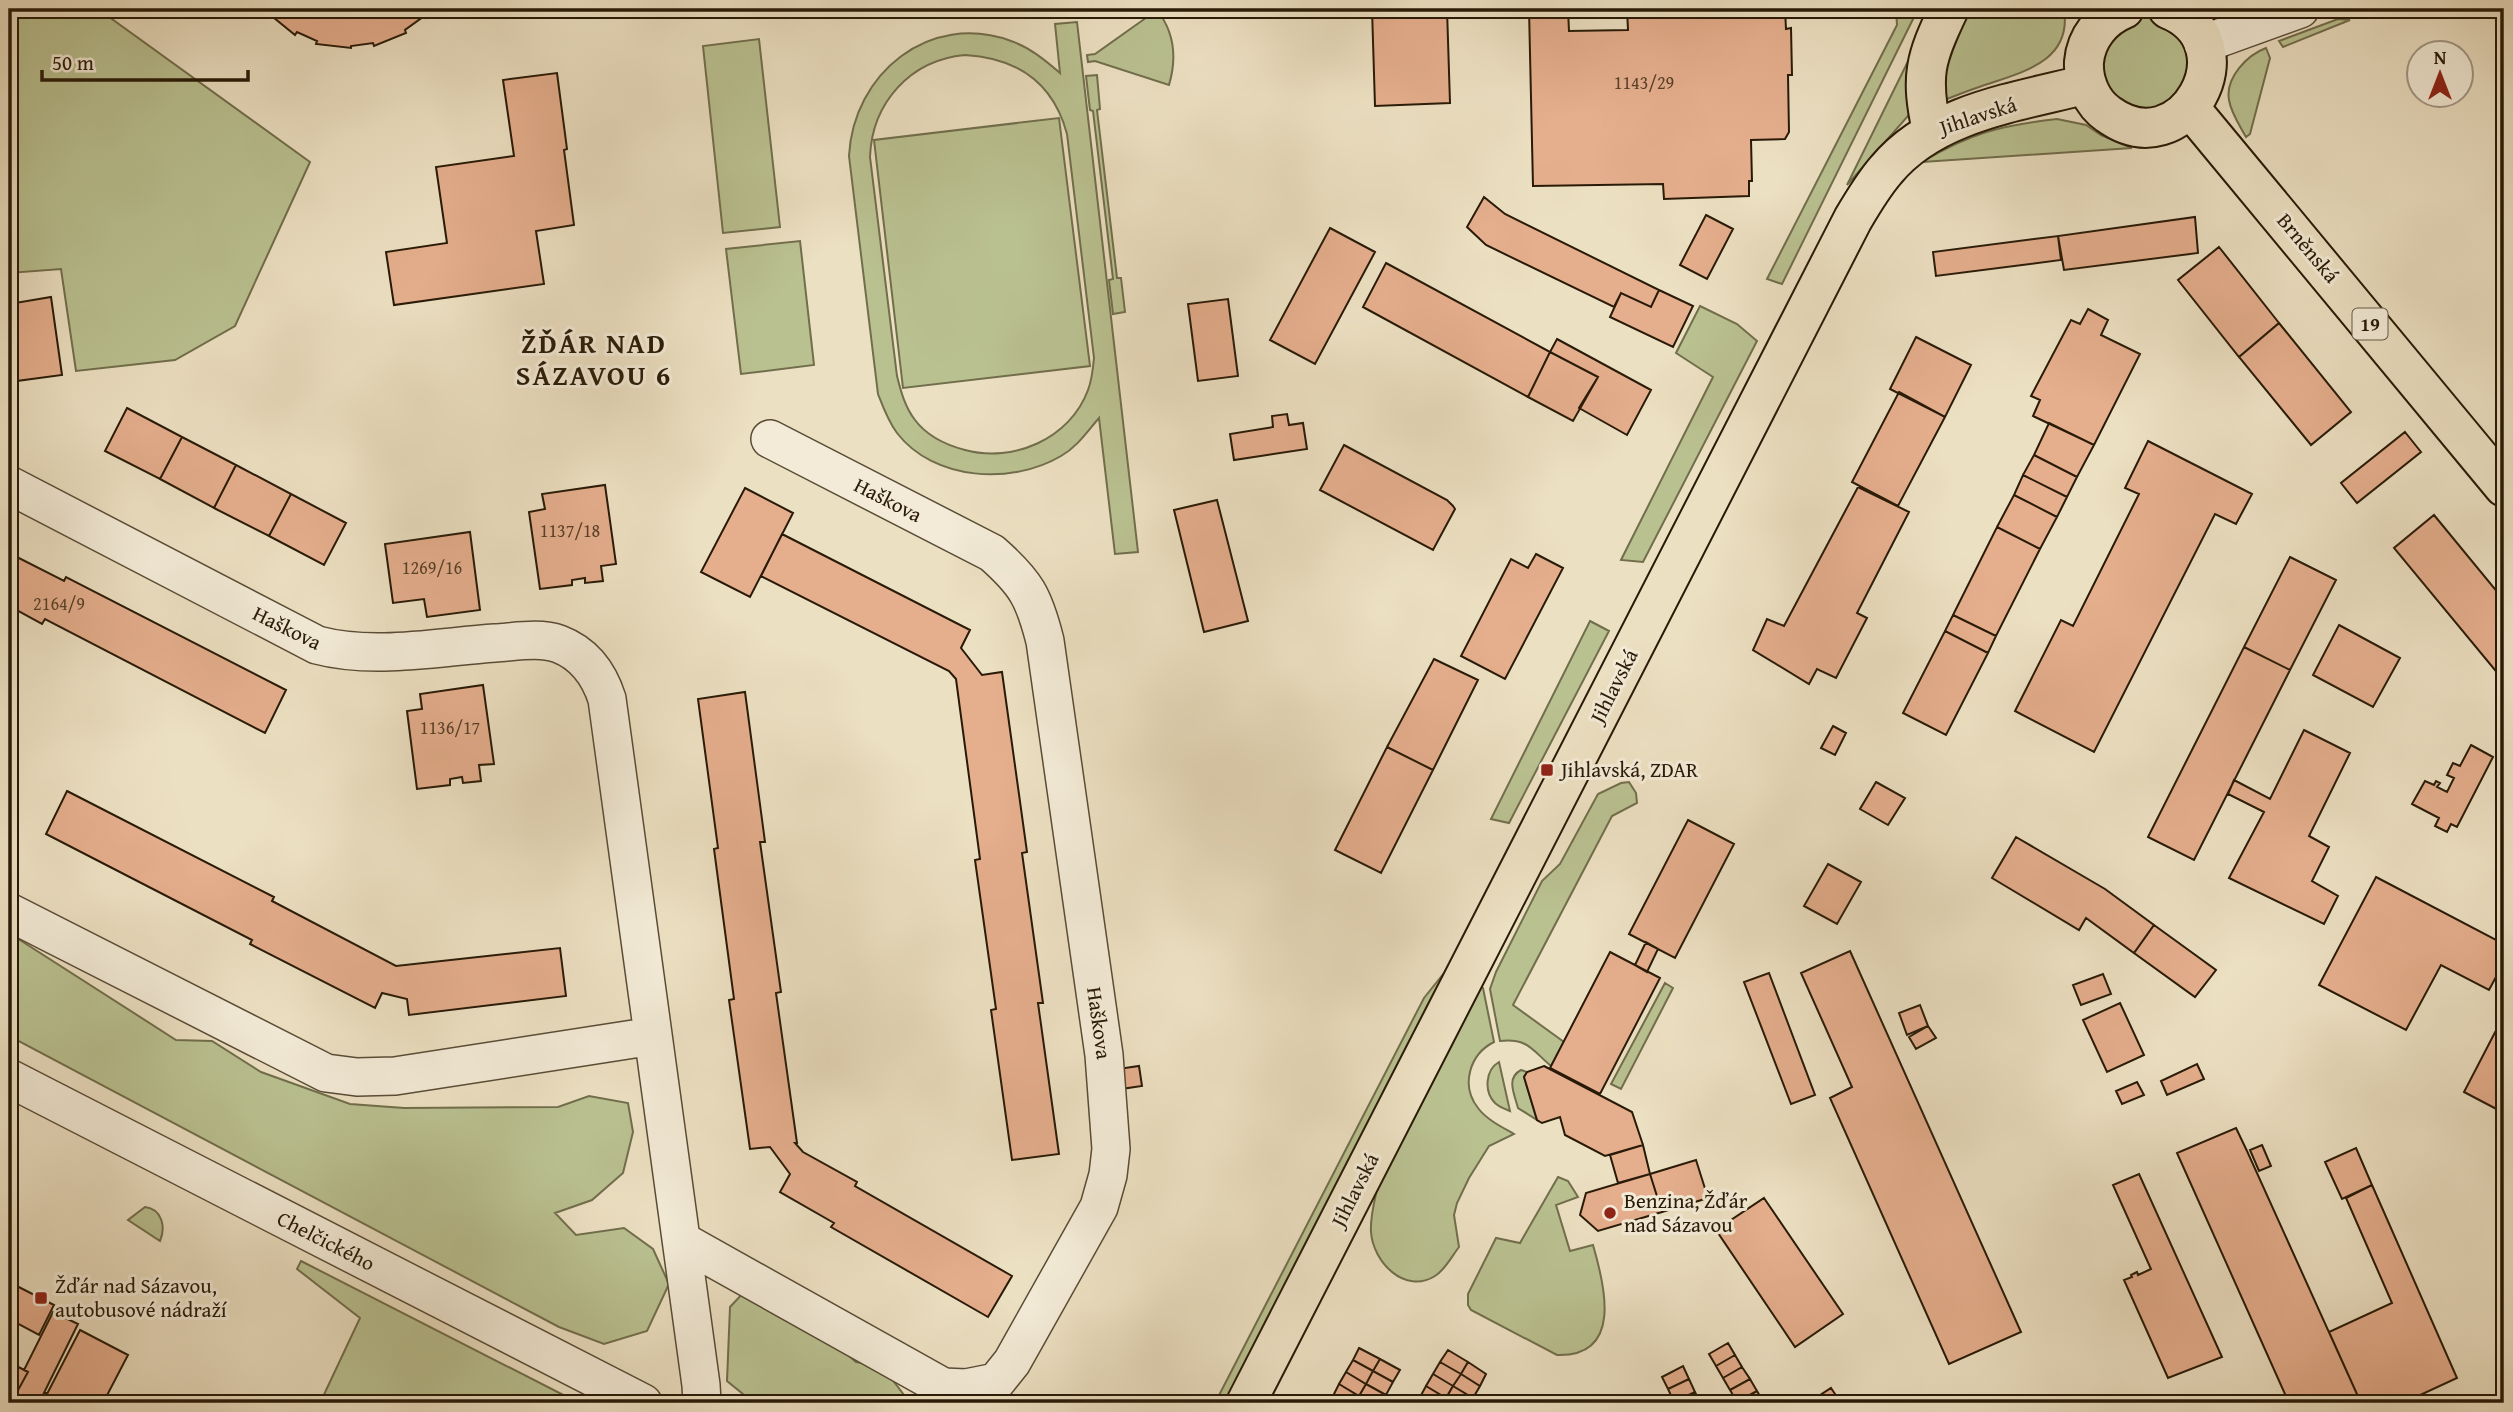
<svg xmlns="http://www.w3.org/2000/svg" width="2513" height="1412" viewBox="0 0 2513 1412" font-family="'Gentium Book Plus',serif">
	<style>
		.green { fill: #bac191; stroke: #716e4c; stroke-width: 2; fill-rule: evenodd }
		.building { fill: #e5ae8d; stroke: #281a07; stroke-width: 2 }
		.lines { fill: none; stroke-linecap: round; stroke-linejoin: round }
		.minor-casing { stroke: #594c36; stroke-width: 40 }
		.major-casing { stroke: #281a07; stroke-width: 42 }
		.minor { stroke: #f3ebd7; stroke-width: 37 }
		.major { stroke: #ece0c2; stroke-width: 38 }
		.poi-dot { fill: #8f2418; stroke: #f3ebd7; stroke-width: 2.5 }
		.labels { text-anchor: middle; stroke-width: 6; stroke-linejoin: round; paint-order: stroke }
		.number-label { font-size: 18px; fill: #573f28 }
		.shield { fill: #f3ebd7; stroke: #655945; stroke-width: 2 }
		.shield-label { font-size: 19px; font-weight: bold; fill: #281a07 }
		.street-label { font-size: 21px; fill: #281a07; stroke: #f3ebd7 }
		.poi-label { font-size: 21px; fill: #281a07; stroke: #f3ebd7; text-anchor: start }
		.district-label { font-size: 28px; font-weight: bold; letter-spacing: 2px; fill: #281a07; stroke: #f3ebd7 }
	</style>
	<rect width="100%" height="100%" fill="#ece0c2"/>
	<filter id="stains"><feTurbulence type="fractalNoise" baseFrequency=".00286" numOctaves="4"/><feColorMatrix values="0 0 0 0 .2 0 0 0 0 .09 0 0 0 0 .02 0 0 0 .5 -.17"/></filter>
	<radialGradient id="worn" r=".72"><stop offset=".6" stop-color="#630" stop-opacity="0"/><stop offset="1" stop-color="#630" stop-opacity=".3"/></radialGradient>
	<path class="green" d="M 9,9 L 98,9 L 310,162 L 235,326 L 175,360 L 76,371 L 61,269 L 9,273 Z
		M 1896,9 L 1918,9 L 1782,284 L 1767,279 L 1897,25 Z
		M 1959,9 L 2064,9 C 2072,59 2027,71 1988,84 C 1972,89 1957,95 1942,101 L 1946,40 Z
		M 1157,10 C 1175,33 1177,58 1169,85 L 1095,61 L 1088,62 L 1087,55 L 1095,54 Z
		M 2143,17 C 2171,19 2176,32 2192,52 L 2186,89 L 2156,111 C 2104,100 2102,98 2103,45 L 2131,20 Z
		M 2338,19 L 2350,20 L 2283,47 L 2279,41 Z
		M 1077,22 L 1138,552 L 1115,554 L 1099,418 C 1087,432 1077,447 1061,456 C 1012,485 934,481 897,433 C 888,421 883,407 878,394 L 849,156 C 853,74 929,11 1011,41 C 1029,47 1045,60 1060,73 L 1055,24 ZM 965,55 C 1017,58 1053,82 1067,134 L 1094,358 C 1093,369 1092,380 1088,390 C 1070,439 1013,463 965,450 C 946,445 927,436 915,420 C 905,407 901,392 897,376 L 870,157 C 872,103 910,60 965,55 Z
		M 759,39 L 780,227 L 723,233 L 703,46 Z
		M 1919,39 L 1912,108 L 1908,116 L 1847,185 Z
		M 2266,48 L 2270,58 L 2250,134 L 2246,137 C 2240,126 2231,113 2229,100 C 2225,78 2247,55 2266,48 Z
		M 1097,75 L 1100,109 L 1097,110 L 1117,278 L 1121,278 L 1125,312 L 1113,314 L 1109,280 L 1113,279 L 1093,111 L 1090,110 L 1086,76 Z
		M 1059,118 L 1090,366 L 903,388 L 874,140 Z
		M 2057,119 L 2086,125 L 2101,135 L 2132,148 L 1922,162 C 1971,133 2002,125 2057,119 Z
		M 800,241 L 814,365 L 741,374 L 726,249 Z
		M 1700,306 L 1737,324 L 1757,341 L 1643,562 L 1621,560 L 1713,377 L 1676,353 Z
		M 1590,621 L 1609,631 L 1509,823 L 1491,819 Z
		M 1629,782 L 1636,793 L 1637,803 L 1612,816 L 1513,1005 L 1564,1042 L 1551,1066 C 1532,1050 1528,1038 1500,1041 L 1490,989 L 1496,972 L 1542,881 L 1560,864 L 1598,794 L 1621,783 Z
		M 9,933 L 176,1040 L 212,1041 L 261,1072 L 350,1104 L 404,1108 L 558,1107 L 589,1096 L 628,1103 L 633,1132 L 623,1173 L 592,1200 L 555,1213 L 576,1235 L 624,1228 L 653,1249 L 669,1284 L 647,1331 L 604,1344 L 559,1327 L 9,1036 Z
		M 1448,968 L 1227,1403 L 1215,1403 L 1424,998 Z
		M 1665,983 L 1673,988 L 1621,1089 L 1611,1084 Z
		M 1480,987 L 1483,988 L 1494,1042 C 1470,1054 1460,1085 1478,1108 C 1487,1120 1502,1127 1514,1134 L 1489,1146 L 1469,1178 L 1457,1203 L 1454,1215 L 1459,1247 C 1452,1256 1445,1270 1435,1276 C 1405,1295 1373,1262 1371,1232 C 1370,1218 1374,1203 1377,1189 Z
		M 1499,1062 L 1510,1111 C 1505,1109 1499,1107 1495,1103 C 1484,1092 1485,1070 1499,1062 Z
		M 1521,1070 L 1527,1072 L 1524,1077 L 1537,1120 L 1518,1108 C 1514,1093 1506,1078 1521,1070 Z
		M 1558,1177 L 1568,1181 L 1578,1197 L 1556,1205 L 1570,1251 L 1593,1245 C 1605,1286 1623,1357 1557,1355 L 1471,1310 L 1468,1305 L 1468,1294 L 1496,1238 L 1520,1243 Z
		M 145,1207 C 162,1209 166,1227 160,1241 L 128,1220 Z
		M 301,1261 L 579,1403 L 320,1403 L 360,1318 L 297,1269 Z
		M 745,1291 L 829,1338 L 856,1362 L 882,1366 L 910,1403 L 754,1403 L 727,1381 L 730,1307 Z"/>
	<path class="building" d="M 268,9 L 433,9 L 425,18 L 423,17 L 405,30 L 406,33 L 374,46 L 373,43 L 351,46 L 351,48 L 316,44 L 317,41 L 297,32 L 295,35 L 268,13 Z
		M 1372,9 L 1447,9 L 1450,103 L 1375,106 Z
		M 1529,9 L 1568,9 L 1569,31 L 1628,30 L 1627,9 L 1785,9 L 1786,29 L 1791,28 L 1792,75 L 1788,75 L 1789,132 L 1785,139 L 1751,140 L 1752,181 L 1749,181 L 1749,196 L 1664,199 L 1663,184 L 1533,186 Z
		M 557,73 L 567,149 L 564,150 L 574,225 L 536,231 L 544,284 L 394,305 L 386,252 L 447,243 L 436,167 L 514,156 L 503,80 Z
		M 1484,197 L 1505,214 L 1659,290 L 1651,307 L 1621,293 L 1614,307 L 1486,245 L 1467,227 Z
		M 1706,215 L 1733,229 L 1707,279 L 1680,265 Z
		M 2195,217 L 2198,253 L 2064,270 L 2058,236 Z
		M 1330,228 L 1375,252 L 1315,364 L 1270,340 Z
		M 2058,236 L 2061,260 L 1936,276 L 1933,252 Z
		M 2219,247 L 2279,323 L 2239,357 L 2178,280 Z
		M 1386,263 L 1550,352 L 1528,397 L 1363,307 Z
		M 1659,290 L 1693,306 L 1673,347 L 1610,317 L 1621,293 L 1651,307 Z
		M 51,297 L 62,375 L 9,382 L 9,304 Z
		M 1228,299 L 1238,376 L 1198,381 L 1188,304 Z
		M 2088,309 L 2108,320 L 2101,335 L 2140,354 L 2094,445 L 2033,416 L 2040,400 L 2031,396 L 2071,320 L 2080,324 Z
		M 2279,323 L 2351,412 L 2311,445 L 2239,357 Z
		M 1916,337 L 1971,365 L 1945,417 L 1890,389 Z
		M 1557,339 L 1651,390 L 1627,435 L 1579,408 L 1598,377 L 1550,352 Z
		M 1550,352 L 1598,377 L 1573,421 L 1528,397 Z
		M 1899,392 L 1945,417 L 1898,506 L 1852,482 Z
		M 127,408 L 182,437 L 160,479 L 105,451 Z
		M 1287,414 L 1289,425 L 1303,423 L 1307,449 L 1234,460 L 1230,434 L 1273,427 L 1272,416 Z
		M 2049,423 L 2094,445 L 2077,477 L 2034,455 Z
		M 2405,432 L 2421,452 L 2357,503 L 2341,483 Z
		M 182,437 L 236,465 L 214,508 L 160,479 Z
		M 2148,441 L 2252,494 L 2236,524 L 2215,514 L 2094,752 L 2015,711 L 2061,620 L 2073,626 L 2139,494 L 2125,488 Z
		M 1344,445 L 1447,500 L 1453,506 L 1455,509 L 1433,550 L 1320,490 Z
		M 2034,455 L 2077,477 L 2067,497 L 2023,475 Z
		M 236,465 L 291,494 L 269,536 L 214,508 Z
		M 2023,475 L 2067,497 L 2057,517 L 2014,495 Z
		M 605,485 L 616,564 L 601,566 L 603,581 L 585,583 L 585,578 L 572,580 L 572,585 L 540,589 L 529,512 L 545,509 L 542,494 Z
		M 1858,487 L 1909,512 L 1857,613 L 1867,618 L 1836,678 L 1817,669 L 1809,684 L 1753,650 L 1767,619 L 1784,626 Z
		M 745,488 L 793,513 L 750,597 L 701,572 Z
		M 291,494 L 346,523 L 324,565 L 269,536 Z
		M 2014,495 L 2057,517 L 2040,549 L 1997,527 Z
		M 1217,500 L 1248,621 L 1204,632 L 1174,510 Z
		M 2434,515 L 2504,600 L 2504,681 L 2394,548 Z
		M 1997,527 L 2040,549 L 1996,636 L 1953,615 Z
		M 470,532 L 480,610 L 427,617 L 424,599 L 393,603 L 385,544 Z
		M 782,534 L 970,630 L 961,648 L 982,675 L 1002,672 L 1027,852 L 1022,853 L 1043,1003 L 1038,1003 L 1059,1154 L 1012,1160 L 991,1010 L 996,1009 L 975,860 L 980,859 L 956,679 L 949,671 L 761,576 Z
		M 9,553 L 64,581 L 66,577 L 286,690 L 265,733 L 45,619 L 42,624 L 9,606 Z
		M 1536,554 L 1563,568 L 1505,679 L 1461,656 L 1511,559 L 1528,568 Z
		M 2290,557 L 2336,580 L 2290,670 L 2244,647 Z
		M 1953,615 L 1996,636 L 1988,653 L 1945,631 Z
		M 2339,625 L 2400,658 L 2373,707 L 2313,675 Z
		M 1945,631 L 1988,653 L 1946,735 L 1903,713 Z
		M 2244,647 L 2290,670 L 2194,860 L 2148,837 Z
		M 1434,659 L 1478,680 L 1433,770 L 1387,747 Z
		M 483,685 L 494,764 L 479,765 L 481,781 L 463,783 L 462,777 L 450,779 L 450,785 L 417,789 L 407,711 L 422,709 L 420,694 Z
		M 745,692 L 765,842 L 760,842 L 781,992 L 776,993 L 797,1143 L 795,1143 L 803,1152 L 857,1182 L 855,1186 L 1012,1276 L 988,1317 L 831,1227 L 834,1223 L 780,1192 L 790,1174 L 770,1147 L 750,1149 L 729,1000 L 734,999 L 714,849 L 718,848 L 698,699 Z
		M 1833,726 L 1846,733 L 1835,755 L 1821,748 Z
		M 2304,730 L 2350,753 L 2309,836 L 2329,847 L 2312,881 L 2338,896 L 2324,924 L 2229,878 L 2264,812 L 2228,794 L 2234,780 L 2270,799 Z
		M 2471,745 L 2493,757 L 2457,827 L 2451,824 L 2447,832 L 2435,826 L 2439,818 L 2412,804 L 2425,781 L 2434,785 L 2436,781 L 2440,783 L 2437,787 L 2447,792 L 2454,778 L 2447,775 L 2453,763 L 2460,766 Z
		M 1387,747 L 1433,770 L 1381,873 L 1335,850 Z
		M 1876,782 L 1905,798 L 1888,825 L 1860,809 Z
		M 67,791 L 274,897 L 272,901 L 396,966 L 560,948 L 566,996 L 409,1015 L 407,999 L 382,993 L 375,1008 L 250,944 L 252,940 L 46,834 Z
		M 1688,820 L 1734,844 L 1675,958 L 1629,934 Z
		M 2016,837 L 2105,889 L 2154,925 L 2134,953 L 2086,918 L 2079,930 L 1992,878 Z
		M 1828,864 L 1861,882 L 1837,924 L 1804,906 Z
		M 2376,877 L 2504,944 L 2504,962 L 2489,990 L 2441,965 L 2406,1030 L 2319,985 Z
		M 2154,925 L 2216,970 L 2195,997 L 2134,953 Z
		M 1646,942 L 1658,949 L 1647,972 L 1635,965 Z
		M 1850,951 L 2021,1332 L 1949,1364 L 1830,1098 L 1852,1087 L 1801,973 Z
		M 1610,952 L 1660,978 L 1600,1094 L 1550,1068 Z
		M 1769,973 L 1815,1095 L 1791,1104 L 1744,982 Z
		M 2103,974 L 2111,994 L 2081,1005 L 2073,985 Z
		M 2120,1003 L 2144,1055 L 2107,1072 L 2083,1020 Z
		M 1920,1005 L 1928,1026 L 1907,1035 L 1899,1013 Z
		M 2504,1015 L 2504,1113 L 2464,1092 Z
		M 1928,1026 L 1936,1038 L 1916,1049 L 1909,1037 Z
		M 2197,1064 L 2204,1079 L 2167,1095 L 2161,1081 Z
		M 1139,1066 L 1142,1086 L 1121,1089 L 1118,1069 Z
		M 1544,1066 L 1632,1112 L 1643,1145 L 1605,1156 L 1565,1135 L 1560,1117 L 1542,1123 L 1537,1120 L 1524,1077 L 1527,1072 Z
		M 2137,1082 L 2144,1095 L 2122,1104 L 2116,1091 Z
		M 2236,1128 L 2247,1151 L 2361,1403 L 2289,1403 L 2177,1153 Z
		M 1643,1145 L 1650,1174 L 1618,1183 L 1610,1155 Z
		M 2262,1145 L 2271,1166 L 2259,1171 L 2250,1150 Z
		M 2356,1148 L 2372,1185 L 2342,1199 L 2325,1162 Z
		M 1696,1160 L 1708,1198 L 1662,1212 L 1650,1174 Z
		M 1650,1174 L 1662,1212 L 1598,1231 L 1580,1215 L 1586,1193 Z
		M 2139,1174 L 2222,1357 L 2168,1378 L 2124,1280 L 2132,1277 L 2131,1275 L 2137,1272 L 2138,1275 L 2151,1269 L 2113,1185 Z
		M 2372,1185 L 2457,1378 L 2403,1403 L 2361,1403 L 2329,1332 L 2392,1303 L 2346,1198 Z
		M 1764,1198 L 1843,1314 L 1795,1347 L 1716,1230 Z
		M 9,1282 L 54,1305 L 39,1335 L 9,1319 Z
		M 53,1312 L 78,1324 L 39,1403 L 11,1403 L 28,1372 L 24,1370 Z
		M 80,1330 L 128,1355 L 103,1403 L 39,1403 L 45,1392 L 47,1394 Z
		M 1728,1343 L 1735,1355 L 1716,1366 L 1709,1354 Z
		M 1359,1348 L 1380,1359 L 1373,1371 L 1353,1360 Z
		M 1448,1350 L 1468,1362 L 1461,1374 L 1440,1362 Z
		M 1735,1355 L 1742,1367 L 1723,1378 L 1716,1366 Z
		M 1380,1359 L 1400,1370 L 1393,1382 L 1373,1371 Z
		M 1353,1360 L 1373,1371 L 1366,1384 L 1346,1372 Z
		M 9,1362 L 28,1372 L 11,1403 L 9,1403 Z
		M 1440,1362 L 1461,1374 L 1453,1386 L 1433,1374 Z
		M 1468,1362 L 1486,1374 L 1480,1386 L 1461,1374 Z
		M 1683,1366 L 1689,1379 L 1668,1389 L 1662,1377 Z
		M 1742,1367 L 1750,1379 L 1730,1390 L 1723,1378 Z
		M 1373,1371 L 1393,1382 L 1386,1395 L 1366,1384 Z
		M 1346,1372 L 1366,1384 L 1359,1396 L 1339,1384 Z
		M 1433,1374 L 1453,1386 L 1446,1398 L 1426,1386 Z
		M 1461,1374 L 1480,1386 L 1473,1398 L 1453,1386 Z
		M 1689,1379 L 1695,1392 L 1674,1402 L 1668,1389 Z
		M 1750,1379 L 1757,1391 L 1737,1402 L 1730,1390 Z
		M 1339,1384 L 1359,1396 L 1355,1403 L 1345,1403 L 1333,1396 Z
		M 1366,1384 L 1386,1395 L 1381,1403 L 1373,1403 L 1359,1396 Z
		M 1426,1386 L 1446,1398 L 1443,1403 L 1426,1403 L 1419,1399 Z
		M 1453,1386 L 1473,1398 L 1470,1403 L 1454,1403 L 1446,1398 Z
		M 1831,1388 L 1841,1403 L 1808,1403 Z
		M 1757,1391 L 1764,1403 L 1738,1403 L 1737,1402 Z
		M 1695,1392 L 1700,1403 L 1675,1403 L 1674,1402 Z"/>
	<g class="lines">
		<g class="minor-casing">
			<path id="minor" d="M 2203,44 L 2300,9
				M 9,485 L 317,645 C 374,660 437,647 495,643 C 514,642 540,637 559,644 C 585,654 599,674 607,699 L 701,1385 L 702,1403
				M 9,912 L 326,1073 L 357,1077 L 395,1076 L 653,1036
				M 9,1078 L 643,1403
				M 682,1241 L 943,1387 L 966,1388 L 996,1382 L 1012,1362 L 1099,1207 L 1108,1175 L 1111,1149 L 1104,1055 L 1045,641 C 1034,597 1026,583 992,553 L 770,439"/>
		</g>
		<g class="major-casing">
			<path id="major" d="M 2124,9 C 2102,18 2086,38 2084,62 C 2083,82 2092,103 2108,114 C 2183,169 2253,43 2168,9
				M 2190,108 L 2504,487
				M 1932,131 C 1920,76 1925,59 1949,9
				M 1246,1403 L 1853,219 C 1863,202 1873,185 1886,170 C 1934,112 2018,102 2087,84"/>
		</g>
		<use href="#minor" class="minor"/>
		<use href="#major" class="major"/>
	</g>
	<g class="poi-dot">
		<rect x="1540" y="763" width="14" height="14" rx="3.5"/>
		<circle cx="1610" cy="1213" r="7"/>
		<rect x="34" y="1291" width="14" height="14" rx="3.5"/>
	</g>
	<g class="labels">
		<g class="number-label">
			<text x="1644" y="89">1143/29</text>
			<text x="570" y="537">1137/18</text>
			<text x="432" y="574">1269/16</text>
			<text x="59" y="610">2164/9</text>
			<text x="450" y="734">1136/17</text>
		</g>
		<rect class="shield" x="2352.5" y="308.5" width="35" height="31" rx="5"/>
		<g class="shield-label">
			<text x="2370" y="331">19</text>
		</g>
		<g class="street-label">
			<text transform="translate(1978 116) rotate(-18)" y="7">Jihlavská</text>
			<text transform="translate(2308 248) rotate(50)" y="7">Brněnská</text>
			<text transform="translate(888 500) rotate(27)" y="7">Haškova</text>
			<text transform="translate(287 628) rotate(26)" y="7">Haškova</text>
			<text transform="translate(1614 686) rotate(-63)" y="7">Jihlavská</text>
			<text transform="translate(1099 1023) rotate(82)" y="7">Haškova</text>
			<text transform="translate(1355 1190) rotate(-63)" y="7">Jihlavská</text>
			<text transform="translate(326 1241) rotate(27)" y="7">Chelčického</text>
		</g>
		<g class="poi-label">
			<text x="1561" y="777">Jihlavská, ZDAR</text>
			<text x="1624" y="1208">Benzina, Žďár<tspan x="1624" dy="24">nad Sázavou</tspan></text>
			<text x="55" y="1293">Žďár nad Sázavou,<tspan x="55" dy="24">autobusové nádraží</tspan></text>
		</g>
		<g class="district-label">
			<text x="594" y="353">ŽĎÁR NAD<tspan x="594" dy="32">SÁZAVOU 6</tspan></text>
		</g>
	</g>
	<rect width="2513" height="1412" fill="none" stroke="#ece0c2" stroke-width="35"/>
	<rect x="10" y="10" width="2492" height="1391" fill="none" stroke="#281a07" stroke-width="3.5"/>
	<rect x="18" y="18" width="2478" height="1377" fill="none" stroke="#281a07" stroke-width="2"/>
	<g transform="translate(2440 74)"><circle r="33" fill="#f3ebd7" stroke="#a29784" stroke-width="2"/>
	<path d="M0-5L12 26L0 18L-12 26Z" fill="#8f2418"/>
	<text y="-10" font-size="19" font-weight="bold" text-anchor="middle" fill="#281a07">N</text>
	</g>
	<path d="M42 70v10h206v-10" fill="none" stroke="#281a07" stroke-width="3.5"/>
	<text x="52" y="70" font-size="21" fill="#281a07" stroke="#f3ebd7" stroke-width="5" paint-order="stroke">50 m</text>
	<rect width="100%" height="100%" filter="url(#stains)"/>
	<rect width="100%" height="100%" fill="url(#worn)"/>
</svg>
